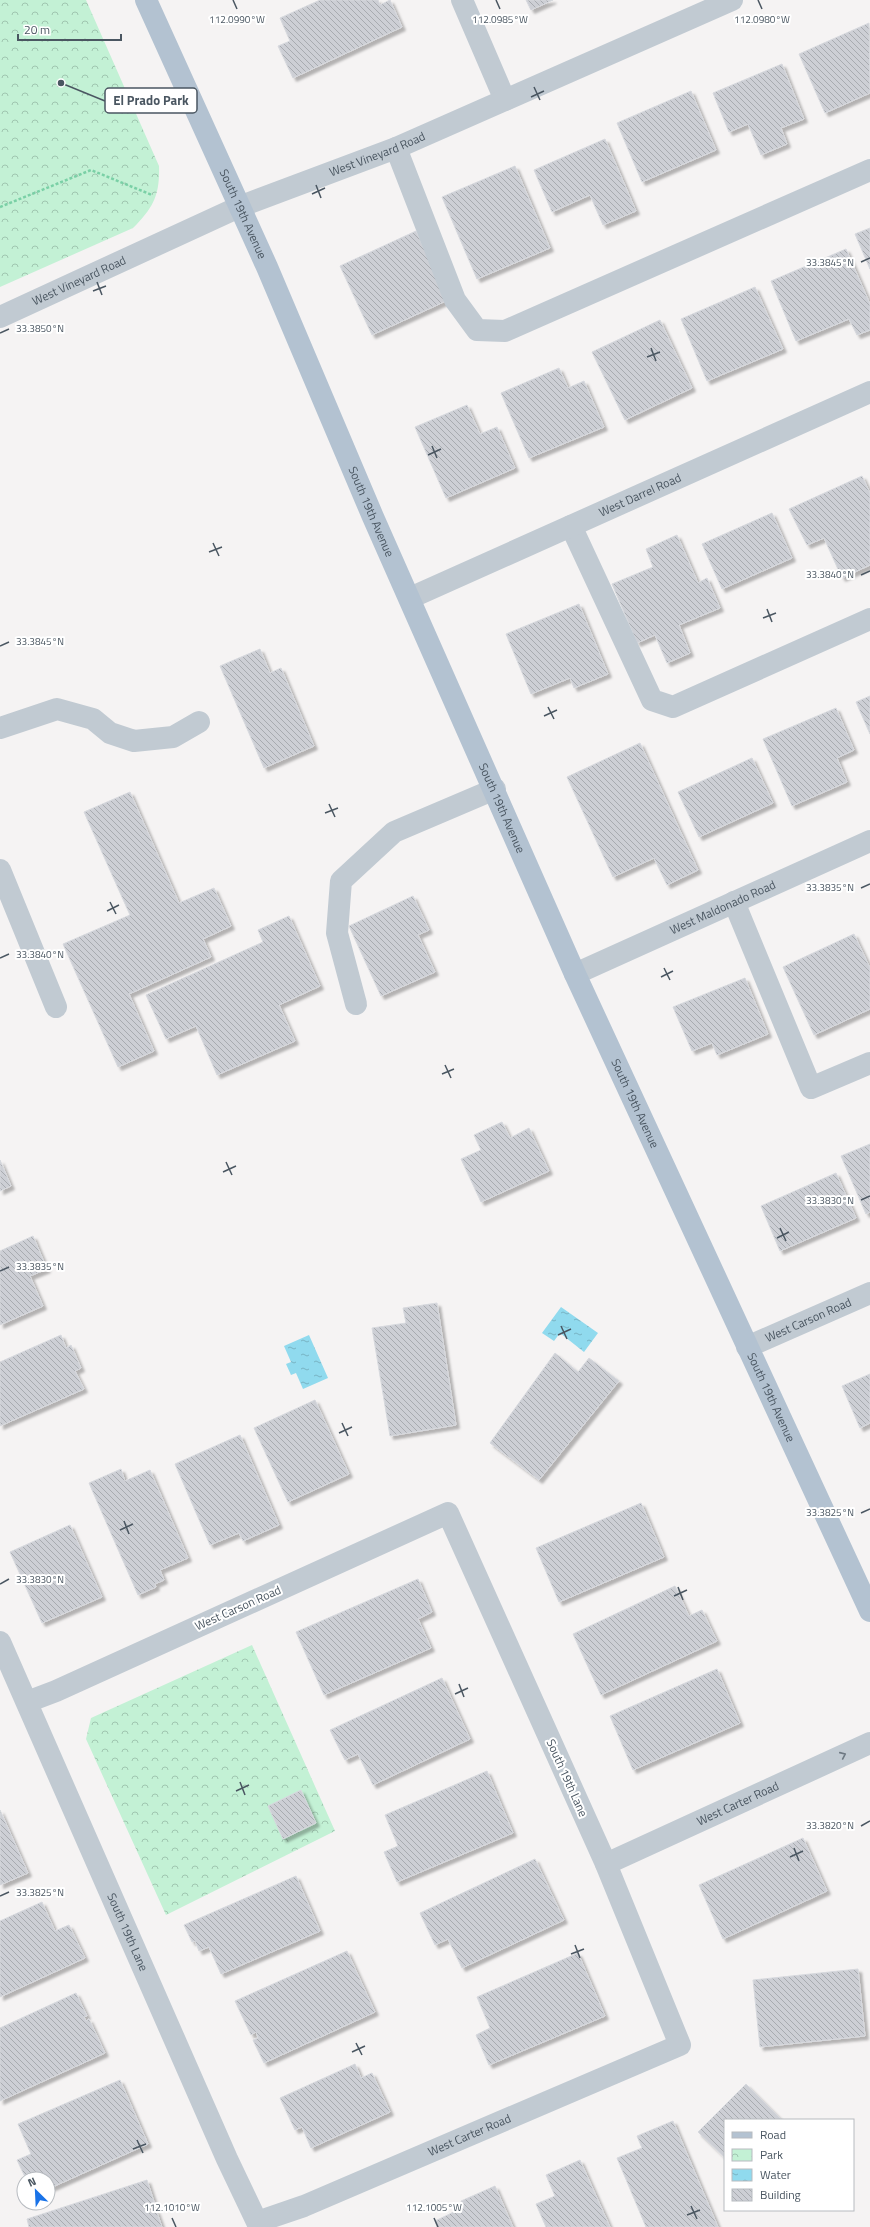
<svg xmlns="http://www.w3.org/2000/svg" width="870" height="2227" viewBox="0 0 870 2227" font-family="'Titillium Web',sans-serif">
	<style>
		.park { fill: url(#park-crowns) }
		.water { fill: url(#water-ripples) }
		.building { fill: url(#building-back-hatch); stroke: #d7d9de; filter: url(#shadow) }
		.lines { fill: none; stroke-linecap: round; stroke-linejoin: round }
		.path { stroke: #7ad0a6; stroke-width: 2.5; stroke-dasharray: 3 2; stroke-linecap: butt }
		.minor { stroke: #c1cad2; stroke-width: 22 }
		.major { stroke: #b3c2d1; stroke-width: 22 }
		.oneway { stroke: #6e7983 }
		.ticks { fill: none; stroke: #4a5661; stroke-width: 1.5 }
		.labels { text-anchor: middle; stroke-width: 4; stroke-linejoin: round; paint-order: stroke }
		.street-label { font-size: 12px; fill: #4a5661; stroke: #fff }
		.ticks-label { font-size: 10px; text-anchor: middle; fill: #4a5661; stroke: #fff; stroke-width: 4; stroke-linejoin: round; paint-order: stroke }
		.leader { fill: none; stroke: #4a5661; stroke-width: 1.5 }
		.callout-dot { fill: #4a5661; stroke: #fff; stroke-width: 1.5 }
		.callout { fill: #fff; stroke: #4a5661; stroke-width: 1.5 }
		.callout-label { font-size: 13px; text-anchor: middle; font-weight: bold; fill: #4a5661 }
	</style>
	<defs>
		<pattern id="park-crowns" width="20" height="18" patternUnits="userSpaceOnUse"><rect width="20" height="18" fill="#c3f1d5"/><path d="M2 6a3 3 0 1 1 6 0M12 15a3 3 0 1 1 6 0" fill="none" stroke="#a0c6b0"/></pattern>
		<pattern id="water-ripples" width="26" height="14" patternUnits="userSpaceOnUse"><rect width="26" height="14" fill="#90daee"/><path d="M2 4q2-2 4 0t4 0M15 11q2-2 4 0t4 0" fill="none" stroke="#78b4c4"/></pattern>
		<pattern id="building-back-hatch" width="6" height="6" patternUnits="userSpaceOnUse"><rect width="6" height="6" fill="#cdcfd5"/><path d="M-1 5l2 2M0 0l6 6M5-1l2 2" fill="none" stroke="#a8abb0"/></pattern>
		<filter id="shadow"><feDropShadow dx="3.5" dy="3.5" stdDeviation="1" flood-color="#0004"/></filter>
	</defs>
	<rect width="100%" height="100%" fill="#f5f3f3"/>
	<path class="park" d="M 0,0 L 86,0 L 159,166 C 160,195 153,208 133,228 L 0,287 Z
		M 252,1645 L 335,1831 L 166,1915 L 86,1739 L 91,1718 Z"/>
	<path class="water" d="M 561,1307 L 598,1333 L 584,1352 L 560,1333 L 554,1341 L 542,1333 Z
		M 309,1335 L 328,1378 L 303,1389 L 296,1373 L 291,1375 L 286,1364 L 291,1362 L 284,1346 Z"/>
	<path class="building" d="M 320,0 L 378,0 L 380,5 L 390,0 L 402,27 L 293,78 L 278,46 L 290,41 L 280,18 Z
		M 526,0 L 553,0 L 531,10 Z
		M 869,23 L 870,93 L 825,113 L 799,54 Z
		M 782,64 L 804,119 L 781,128 L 787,144 L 761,155 L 748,124 L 729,132 L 713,93 Z
		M 691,91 L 716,150 L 642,182 L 617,123 Z
		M 605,139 L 636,211 L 603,225 L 590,195 L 552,212 L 534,170 Z
		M 515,166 L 550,248 L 477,279 L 442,197 Z
		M 870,228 L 870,269 L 855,234 Z
		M 416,231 L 448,300 L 372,335 L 340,266 Z
		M 846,249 L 870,304 L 870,330 L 857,335 L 849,319 L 796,341 L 771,281 Z
		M 755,287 L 783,349 L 707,381 L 681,319 Z
		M 660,320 L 692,388 L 625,420 L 592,352 Z
		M 559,368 L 568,388 L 584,381 L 604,427 L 529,458 L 501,393 Z
		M 467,405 L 480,434 L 497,427 L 515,468 L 446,498 L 415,427 Z
		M 862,476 L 870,493 L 870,565 L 842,578 L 824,538 L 807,545 L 789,509 Z
		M 772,513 L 792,558 L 722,589 L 702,544 Z
		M 677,535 L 698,583 L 707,578 L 720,608 L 679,625 L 690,653 L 667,663 L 655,635 L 637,643 L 612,584 L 653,567 L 646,549 Z
		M 579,604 L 608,674 L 574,688 L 570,678 L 531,694 L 506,634 Z
		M 260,649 L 270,673 L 281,668 L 314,746 L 264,768 L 220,666 Z
		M 870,696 L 870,734 L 856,702 Z
		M 836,708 L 854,750 L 837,758 L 847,782 L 792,806 L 763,739 Z
		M 640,743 L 698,870 L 667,885 L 654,858 L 613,877 L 567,777 Z
		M 752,758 L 773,803 L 699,837 L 678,792 Z
		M 130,792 L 179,903 L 214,888 L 231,926 L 203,939 L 211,957 L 129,994 L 154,1051 L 118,1067 L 63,944 L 130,915 L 84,812 Z
		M 413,896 L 429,930 L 418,935 L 435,972 L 381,996 L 349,926 Z
		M 289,916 L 320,986 L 279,1005 L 295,1041 L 217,1075 L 196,1026 L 166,1039 L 146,995 L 263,942 L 258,930 Z
		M 854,934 L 870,968 L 870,1009 L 814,1035 L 783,967 Z
		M 745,978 L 768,1034 L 717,1055 L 712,1043 L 692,1051 L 673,1007 Z
		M 502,1122 L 510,1138 L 529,1128 L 549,1171 L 481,1202 L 461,1159 L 481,1150 L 474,1135 Z
		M 870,1144 L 870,1212 L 866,1214 L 841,1156 Z
		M 0,1160 L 11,1186 L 0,1191 Z
		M 836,1173 L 856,1218 L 780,1251 L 761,1206 Z
		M 33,1236 L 47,1269 L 30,1276 L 43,1306 L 0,1325 L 0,1251 Z
		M 437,1303 L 456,1425 L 390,1436 L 372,1328 L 406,1323 L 403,1308 Z
		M 61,1335 L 66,1348 L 71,1345 L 81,1368 L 75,1371 L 84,1389 L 0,1426 L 0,1362 Z
		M 555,1353 L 578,1372 L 589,1358 L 619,1381 L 539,1480 L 490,1443 Z
		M 870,1374 L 870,1423 L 860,1428 L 842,1386 Z
		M 315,1400 L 349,1474 L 288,1502 L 254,1428 Z
		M 240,1435 L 279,1525 L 243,1541 L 239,1533 L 210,1545 L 175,1464 Z
		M 121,1469 L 125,1481 L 150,1470 L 188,1558 L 160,1570 L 164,1580 L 155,1584 L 156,1587 L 138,1595 L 89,1483 Z
		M 641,1503 L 664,1557 L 559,1602 L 536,1548 Z
		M 70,1525 L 102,1597 L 42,1623 L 10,1552 Z
		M 418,1579 L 432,1612 L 418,1619 L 431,1648 L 324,1695 L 296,1632 Z
		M 675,1586 L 689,1616 L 702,1610 L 717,1641 L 601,1695 L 573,1634 Z
		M 717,1669 L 740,1723 L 633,1770 L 610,1716 Z
		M 442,1678 L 470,1739 L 373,1785 L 358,1754 L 345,1760 L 330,1730 Z
		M 487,1771 L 513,1833 L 397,1882 L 384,1852 L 398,1846 L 385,1815 Z
		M 301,1790 L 316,1823 L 283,1839 L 268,1806 Z
		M 0,1810 L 28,1873 L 0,1885 Z
		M 803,1838 L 827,1891 L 723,1939 L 699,1885 Z
		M 535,1859 L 564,1920 L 462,1968 L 448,1939 L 435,1945 L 420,1913 Z
		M 296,1876 L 320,1931 L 221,1974 L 209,1947 L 199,1951 L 195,1941 L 192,1942 L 184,1925 Z
		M 42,1902 L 55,1931 L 69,1925 L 85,1958 L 0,1997 L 0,1921 Z
		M 347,1951 L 375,2012 L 264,2063 L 253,2040 L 258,2038 L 256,2032 L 251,2035 L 235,2001 Z
		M 578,1953 L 605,2016 L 489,2065 L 476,2035 L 490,2028 L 477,1997 Z
		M 858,1969 L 865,2036 L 760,2047 L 753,1980 Z
		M 76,1993 L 87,2016 L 84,2017 L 86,2021 L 89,2019 L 105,2053 L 0,2101 L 0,2028 Z
		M 355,2064 L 361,2078 L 372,2073 L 390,2112 L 311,2148 L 302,2127 L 295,2130 L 280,2098 Z
		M 120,2080 L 148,2144 L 48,2189 L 48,2179 L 26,2179 L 17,2160 L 31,2154 L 18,2124 Z
		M 746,2084 L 782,2120 L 725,2120 L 725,2158 L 698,2132 Z
		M 673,2121 L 718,2227 L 646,2227 L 617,2158 L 642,2148 L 637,2136 Z
		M 580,2160 L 610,2227 L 546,2227 L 536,2204 L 555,2196 L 546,2175 Z
		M 147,2180 L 155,2205 L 146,2208 L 148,2212 L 156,2210 L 162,2227 L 29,2227 L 27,2219 Z
		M 495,2186 L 513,2227 L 437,2227 L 435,2221 L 464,2207 L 461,2201 Z"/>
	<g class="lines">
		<path class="path" d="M 0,207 L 91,170 L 152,195"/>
		<g class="minor">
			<path d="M 462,0 L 505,100"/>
			<path d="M 396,148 L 455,300 L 477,330 L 505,331 L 870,170"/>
			<path id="s1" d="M 0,317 L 239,207 L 396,148 L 732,0"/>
			<path d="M 571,526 L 652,700 L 673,707 L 870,619"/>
			<path id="s2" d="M 410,598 L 870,392"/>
			<path d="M 0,728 L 57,709 L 93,719 L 110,733 L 134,741 L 173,737 L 199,722"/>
			<path d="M 0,870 L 56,1007"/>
			<path d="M 734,902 L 811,1088 L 870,1063"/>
			<path id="s3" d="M 575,974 L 870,841"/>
			<path d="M 356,1004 L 337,933 L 341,881 L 394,832 L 495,789"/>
			<path id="s4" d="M 747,1347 L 870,1293"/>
			<path id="s5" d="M 0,1642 L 227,2159 L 257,2222 L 304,2206 L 680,2045 L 606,1864 L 448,1513 L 56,1691 L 27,1702"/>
			<path id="s6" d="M 606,1864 L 870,1743"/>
		</g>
		<path class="major" id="s7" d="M 146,0 L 267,267 L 373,517 L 575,974 L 870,1611"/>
	</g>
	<defs><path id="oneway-chevron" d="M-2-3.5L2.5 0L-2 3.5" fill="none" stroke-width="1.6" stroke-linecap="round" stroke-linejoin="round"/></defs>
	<use class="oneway" href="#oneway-chevron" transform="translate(843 1755) rotate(-24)"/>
	<path class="ticks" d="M 233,0 L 237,9M 496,0 L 500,9M 758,0 L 762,9M 534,87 L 540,100M 531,97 L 544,91M 316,185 L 321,198M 312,194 L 325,188M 861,262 L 870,258M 97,282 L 102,295M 93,291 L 106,286M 0,333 L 9,329M 651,348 L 656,361M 647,357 L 660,352M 432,446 L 437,458M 428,455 L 441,449M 213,543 L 219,556M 209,552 L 222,547M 861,575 L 870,571M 767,609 L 772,622M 763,618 L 776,613M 0,646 L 9,642M 548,707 L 554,719M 544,716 L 557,710M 329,804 L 335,817M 325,813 L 338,808M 861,888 L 870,884M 110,902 L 116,914M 107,911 L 119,905M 0,958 L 9,954M 664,968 L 670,980M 661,977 L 673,971M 445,1065 L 451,1078M 442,1074 L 454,1069M 226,1162 L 232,1175M 223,1172 L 236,1166M 861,1200 L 870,1196M 780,1228 L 786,1241M 777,1238 L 789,1232M 0,1271 L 9,1267M 561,1326 L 567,1339M 558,1335 L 571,1329M 342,1423 L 348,1436M 339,1433 L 352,1427M 861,1513 L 870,1509M 124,1521 L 129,1534M 120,1530 L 133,1524M 0,1584 L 9,1579M 678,1587 L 683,1600M 674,1596 L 687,1590M 459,1684 L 464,1697M 455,1694 L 468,1688M 240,1782 L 245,1795M 236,1791 L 249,1785M 861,1826 L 870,1821M 794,1848 L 799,1861M 790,1857 L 803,1851M 0,1896 L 9,1892M 575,1945 L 580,1958M 571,1954 L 584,1949M 356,2043 L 362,2055M 352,2052 L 365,2046M 137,2140 L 143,2153M 133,2149 L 146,2144M 691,2206 L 697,2219M 687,2215 L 700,2210M 172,2218 L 176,2227M 434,2218 L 438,2227"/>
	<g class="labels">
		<g class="street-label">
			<text dy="4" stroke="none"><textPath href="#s1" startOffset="411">West Vineyard Road</textPath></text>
			<text dy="4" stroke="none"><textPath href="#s7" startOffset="235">South 19th Avenue</textPath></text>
			<text dy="4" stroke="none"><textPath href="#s1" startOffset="87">West Vineyard Road</textPath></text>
			<text dy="4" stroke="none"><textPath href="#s2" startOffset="252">West Darrel Road</textPath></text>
			<text dy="4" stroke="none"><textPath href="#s7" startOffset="559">South 19th Avenue</textPath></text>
			<text dy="4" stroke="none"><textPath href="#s7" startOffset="883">South 19th Avenue</textPath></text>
			<text dy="4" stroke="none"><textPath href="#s3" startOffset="162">West Maldonado Road</textPath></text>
			<text dy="4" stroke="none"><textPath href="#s7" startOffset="1207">South 19th Avenue</textPath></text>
			<text dy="4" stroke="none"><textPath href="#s4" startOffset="67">West Carson Road</textPath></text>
			<text dy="4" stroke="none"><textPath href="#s7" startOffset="1531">South 19th Avenue</textPath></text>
			<text transform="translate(238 1608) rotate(-24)" y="4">West Carson Road</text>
			<text transform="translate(567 1778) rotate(66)" y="4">South 19th Lane</text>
			<text dy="4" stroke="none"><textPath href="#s6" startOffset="145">West Carter Road</textPath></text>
			<text dy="4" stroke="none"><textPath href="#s5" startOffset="317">South 19th Lane</textPath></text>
			<text dy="4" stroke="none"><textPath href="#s5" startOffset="864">West Carter Road</textPath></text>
		</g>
	</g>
	<g class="ticks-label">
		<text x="237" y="23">112.0990°W</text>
		<text x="762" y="23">112.0980°W</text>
		<text x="500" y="23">112.0985°W</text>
		<text x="830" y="266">33.3845°N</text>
		<text x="40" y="332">33.3850°N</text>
		<text x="830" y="578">33.3840°N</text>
		<text x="40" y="645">33.3845°N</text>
		<text x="830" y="891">33.3835°N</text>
		<text x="40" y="958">33.3840°N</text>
		<text x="830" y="1204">33.3830°N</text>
		<text x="40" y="1270">33.3835°N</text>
		<text x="830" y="1516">33.3825°N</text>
		<text x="40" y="1583">33.3830°N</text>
		<text x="830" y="1829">33.3820°N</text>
		<text x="40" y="1896">33.3825°N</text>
		<text x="172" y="2211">112.1010°W</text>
		<text x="434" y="2211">112.1005°W</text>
	</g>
	<path class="leader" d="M61 83L105 101"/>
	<circle class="callout-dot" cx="61" cy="83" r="4"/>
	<rect class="callout" x="105" y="88" width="92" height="25" rx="4"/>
	<g class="callout-label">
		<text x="151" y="105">El Prado Park</text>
	</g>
	<rect x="724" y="2119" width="130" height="92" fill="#ffffff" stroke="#b7bbc0"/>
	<rect x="732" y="2132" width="20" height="6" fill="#b3c2d1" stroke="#b7bbc0"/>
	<text x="760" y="2139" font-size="12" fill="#4a5661">Road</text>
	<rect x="732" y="2149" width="20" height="12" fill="url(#park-crowns)" stroke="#b7bbc0"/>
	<text x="760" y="2159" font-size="12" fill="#4a5661">Park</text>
	<rect x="732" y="2169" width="20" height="12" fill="url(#water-ripples)" stroke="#b7bbc0"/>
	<text x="760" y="2179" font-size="12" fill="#4a5661">Water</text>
	<rect x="732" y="2189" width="20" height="12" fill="url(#building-back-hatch)" stroke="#b7bbc0"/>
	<text x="760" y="2199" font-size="12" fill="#4a5661">Building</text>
	<g transform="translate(36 2191) rotate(336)"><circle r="19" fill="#ffffff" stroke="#b7bbc0"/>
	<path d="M0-3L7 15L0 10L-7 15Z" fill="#1a73e8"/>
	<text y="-6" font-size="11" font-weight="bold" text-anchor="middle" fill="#4a5661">N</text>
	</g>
	<path d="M18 34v6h103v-6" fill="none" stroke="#4a5661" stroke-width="2"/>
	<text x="24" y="34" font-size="12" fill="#4a5661" stroke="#ffffff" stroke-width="3" paint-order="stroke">20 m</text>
</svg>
